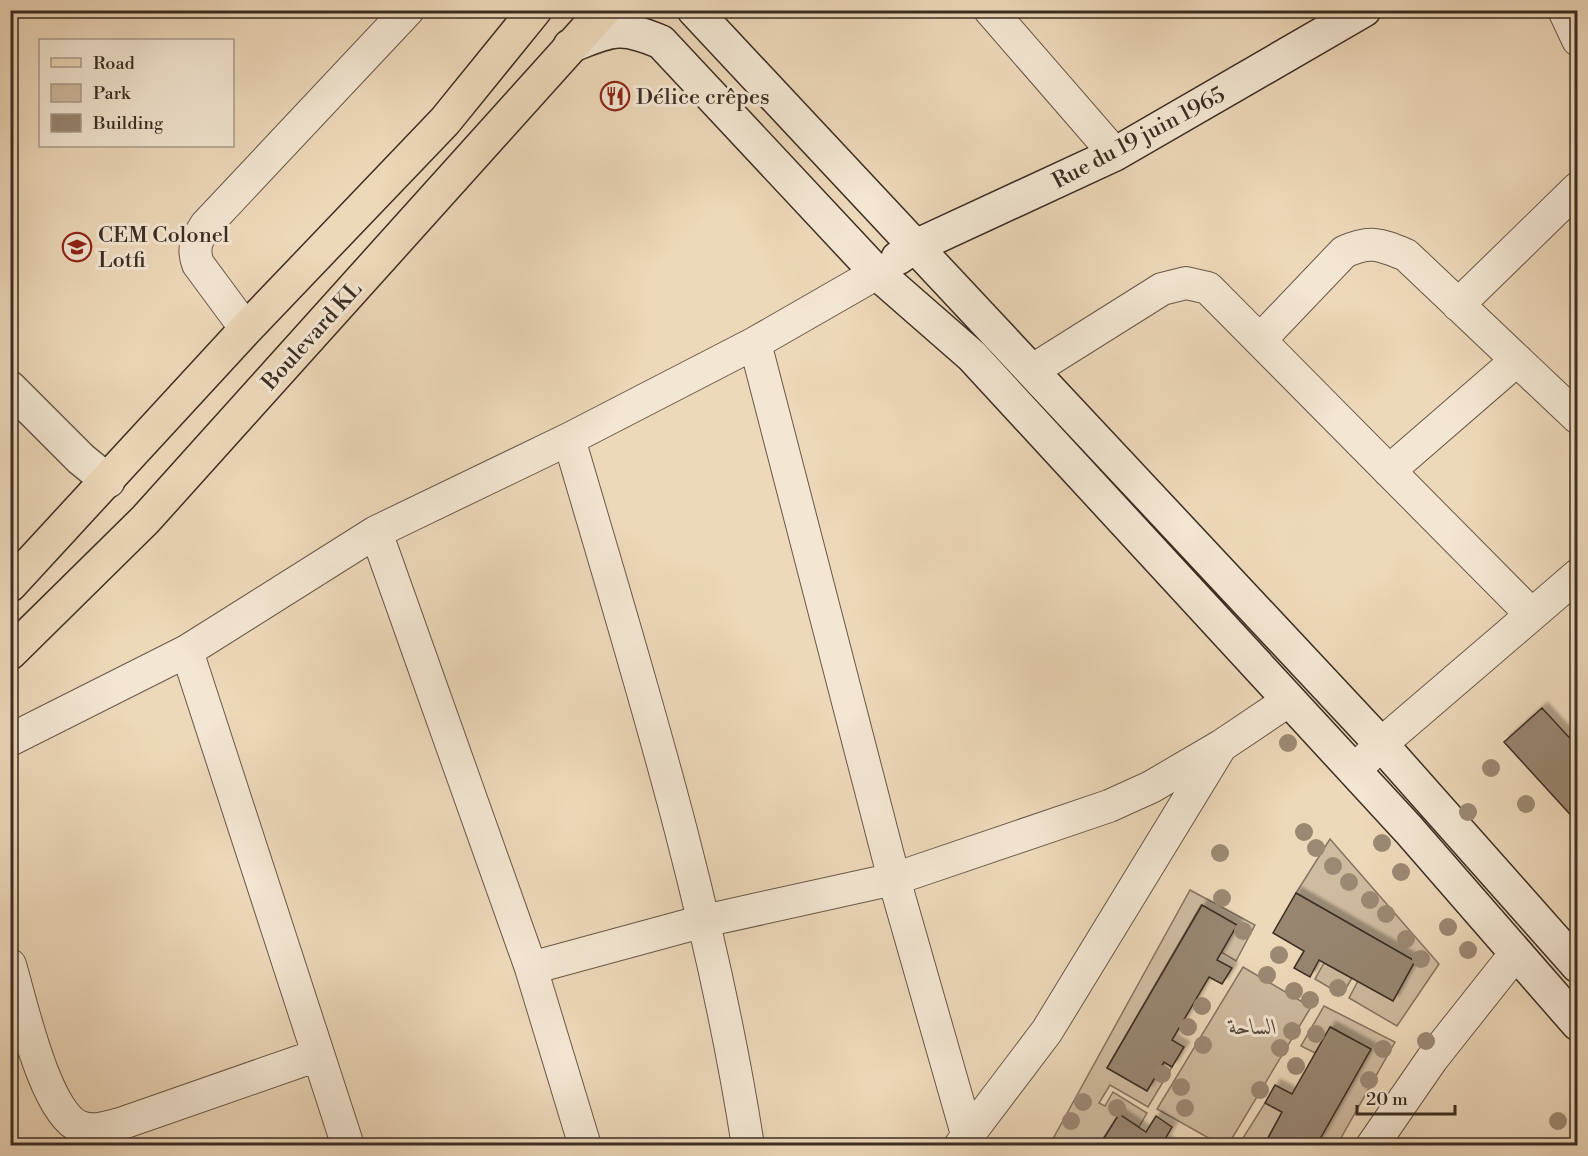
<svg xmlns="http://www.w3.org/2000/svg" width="1588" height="1156" viewBox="0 0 1588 1156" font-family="'Libre Bodoni',Amiri,serif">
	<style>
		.green { fill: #cfbba0; stroke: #857462; stroke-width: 1.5 }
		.building { fill: #988671; stroke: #3b2d23; stroke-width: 1.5; filter: url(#shadow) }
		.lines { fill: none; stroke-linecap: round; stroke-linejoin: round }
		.minor-casing { stroke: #685848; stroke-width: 34 }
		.tertiary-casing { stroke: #685848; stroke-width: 36 }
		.secondary-casing { stroke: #3b2d23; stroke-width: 36 }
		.primary-casing { stroke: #3b2d23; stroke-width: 36 }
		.minor { stroke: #f3e6d2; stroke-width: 32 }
		.tertiary { stroke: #f3e6d2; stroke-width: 33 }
		.secondary { stroke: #f3e6d2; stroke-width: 33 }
		.primary { stroke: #edd8b9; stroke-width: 33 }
		.tree { fill: #9c8974 }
		.labels { text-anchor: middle; stroke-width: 6; stroke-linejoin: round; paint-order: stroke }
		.poi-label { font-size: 22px; fill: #3b2d23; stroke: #f3e6d2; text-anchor: start }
		.street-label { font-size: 22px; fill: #3b2d23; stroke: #f3e6d2 }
		.park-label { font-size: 22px; font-style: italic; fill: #59493c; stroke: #f3e6d2 }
	</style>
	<defs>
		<filter id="shadow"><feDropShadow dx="5.5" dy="-5.5" stdDeviation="1.5" flood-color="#0004"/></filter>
	</defs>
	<rect width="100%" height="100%" fill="#edd8b9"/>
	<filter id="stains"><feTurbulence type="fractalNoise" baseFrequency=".00333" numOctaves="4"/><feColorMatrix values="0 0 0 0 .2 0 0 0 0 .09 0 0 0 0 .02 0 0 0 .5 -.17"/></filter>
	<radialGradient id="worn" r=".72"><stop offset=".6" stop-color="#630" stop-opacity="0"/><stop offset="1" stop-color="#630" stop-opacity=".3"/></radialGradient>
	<path class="green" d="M 1330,839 L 1439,964 L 1397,1026 L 1349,998 L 1358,981 L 1393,1001 L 1415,961 L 1296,893 Z
		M 1190,890 L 1255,925 L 1236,961 L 1221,952 L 1237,925 L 1201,905 L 1107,1068 L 1147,1091 L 1164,1062 L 1172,1067 L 1148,1107 L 1110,1085 L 1099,1103 L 1105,1106 L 1113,1092 L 1147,1113 L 1139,1127 L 1119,1114 L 1099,1145 L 1049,1146 Z
		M 1324,963 L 1352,978 L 1342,995 L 1315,979 Z
		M 1243,967 L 1311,1007 L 1228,1145 L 1221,1145 L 1157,1109 Z
		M 1324,1006 L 1395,1042 L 1337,1145 L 1316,1145 L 1370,1049 L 1331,1027 L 1315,1053 L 1301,1046 Z
		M 1265,1103 L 1282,1112 L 1266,1141 L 1272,1145 L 1238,1146 Z"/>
	<path class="building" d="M 1542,708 L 1578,747 L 1578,823 L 1504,742 Z
		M 1296,893 L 1415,961 L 1393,1001 L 1319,960 L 1310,977 L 1294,968 L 1304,951 L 1273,933 Z
		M 1202,905 L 1237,925 L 1217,960 L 1232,968 L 1222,984 L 1209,977 L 1172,1040 L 1184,1047 L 1172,1067 L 1164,1062 L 1147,1091 L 1107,1068 Z
		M 1330,1027 L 1371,1049 L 1316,1146 L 1272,1146 L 1266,1142 L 1282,1112 L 1265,1103 L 1275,1085 L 1292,1094 Z
		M 1119,1114 L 1146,1132 L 1156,1116 L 1172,1127 L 1164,1141 L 1172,1146 L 1099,1146 Z"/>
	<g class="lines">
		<g class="minor-casing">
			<path id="minor" d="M 990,10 L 1115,154
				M 1564,10 L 1578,40
				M 1458,305 L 1578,188
				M 246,329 L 198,264 C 192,247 197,239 206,225 L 408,10
				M 1261,339 L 1344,252 C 1370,240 1379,244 1406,255 L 1578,418
				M 755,343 L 894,879 L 967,1134
				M 1033,370 L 1162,289 L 1186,283 L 1208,288 L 1531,614
				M 569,439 C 637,671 711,906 748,1146
				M 1389,471 L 1517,360
				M 376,532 L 531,968 L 585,1146
				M 187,651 L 348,1146
				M 10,740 L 187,651 L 376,532 L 569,439 L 755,343 L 877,273
				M 1354,771 L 1381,744 L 1578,575
				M 10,965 C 21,1001 45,1114 80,1127 C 94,1132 105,1128 120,1124 L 318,1055
				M 531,968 L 704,921 L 894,879 L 1109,806 L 1151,787 L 1221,746
				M 960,1146 L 1047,1031 L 1221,746 L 1288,701
				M 1372,1146 L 1432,1059 L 1516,953"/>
		</g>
		<g class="tertiary-casing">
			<path id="tertiary" d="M 10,388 L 81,459 L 108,481"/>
		</g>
		<g class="secondary-casing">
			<path id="secondary" d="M 694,10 L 1381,744 L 1578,966
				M 570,46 C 611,30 619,24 661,42 L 877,273 L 972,356 L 1409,830 L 1578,1024
				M 898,258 L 914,247 L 1115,154 L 1364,10"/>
		</g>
		<g class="primary-casing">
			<path id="primary" d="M 10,585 L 246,329 L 445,121 L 535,10
				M 10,653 L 145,520 L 604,10"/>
		</g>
		<use href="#minor" class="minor"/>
		<use href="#tertiary" class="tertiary"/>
		<use href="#secondary" class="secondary"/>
		<use href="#primary" class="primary"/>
	</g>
	<g class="tree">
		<circle cx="1288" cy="743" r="9"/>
		<circle cx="1491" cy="768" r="9"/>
		<circle cx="1526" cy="804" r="9"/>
		<circle cx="1468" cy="812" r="9"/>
		<circle cx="1304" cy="832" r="9"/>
		<circle cx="1382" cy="843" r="9"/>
		<circle cx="1316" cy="848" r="9"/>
		<circle cx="1220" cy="853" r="9"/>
		<circle cx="1333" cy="866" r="9"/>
		<circle cx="1401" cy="872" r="9"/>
		<circle cx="1349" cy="882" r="9"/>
		<circle cx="1222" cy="898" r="9"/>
		<circle cx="1370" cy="900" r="9"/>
		<circle cx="1386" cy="914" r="9"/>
		<circle cx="1448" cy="927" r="9"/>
		<circle cx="1243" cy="931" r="9"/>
		<circle cx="1406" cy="939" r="9"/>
		<circle cx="1468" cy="950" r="9"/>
		<circle cx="1279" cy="955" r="9"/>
		<circle cx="1421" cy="959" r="9"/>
		<circle cx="1267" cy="975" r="9"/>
		<circle cx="1338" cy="988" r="9"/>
		<circle cx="1294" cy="991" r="9"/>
		<circle cx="1310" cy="1000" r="9"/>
		<circle cx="1202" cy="1006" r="9"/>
		<circle cx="1188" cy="1027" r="9"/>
		<circle cx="1292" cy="1031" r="9"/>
		<circle cx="1316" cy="1034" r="9"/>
		<circle cx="1426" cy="1041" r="9"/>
		<circle cx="1203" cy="1045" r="9"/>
		<circle cx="1280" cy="1048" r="9"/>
		<circle cx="1383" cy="1049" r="9"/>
		<circle cx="1296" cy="1066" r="9"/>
		<circle cx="1162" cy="1074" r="9"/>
		<circle cx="1369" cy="1080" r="9"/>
		<circle cx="1181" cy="1087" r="9"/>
		<circle cx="1260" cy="1090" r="9"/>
		<circle cx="1083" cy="1102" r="9"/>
		<circle cx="1117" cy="1108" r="9"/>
		<circle cx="1185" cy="1108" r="9"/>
		<circle cx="1071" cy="1121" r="9"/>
		<circle cx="1558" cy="1121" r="9"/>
	</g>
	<defs>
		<g id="restaurant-ring" transform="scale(1.5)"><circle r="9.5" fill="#f3e6d2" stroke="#8f2418" stroke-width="1.5"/><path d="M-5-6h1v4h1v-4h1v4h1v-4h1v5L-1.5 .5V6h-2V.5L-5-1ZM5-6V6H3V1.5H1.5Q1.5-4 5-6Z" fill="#8f2418"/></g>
		<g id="school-ring" transform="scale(1.5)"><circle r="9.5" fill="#f3e6d2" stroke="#8f2418" stroke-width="1.5"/><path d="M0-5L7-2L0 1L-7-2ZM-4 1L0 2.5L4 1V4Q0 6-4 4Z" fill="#8f2418"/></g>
	</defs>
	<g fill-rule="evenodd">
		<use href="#restaurant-ring" x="615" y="96"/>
		<use href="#school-ring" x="77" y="247"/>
	</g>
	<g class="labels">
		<g class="poi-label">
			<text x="636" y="104">Délice crêpes</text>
			<text x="98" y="242">CEM Colonel<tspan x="98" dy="25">Lotfi</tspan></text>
		</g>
		<g class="street-label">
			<text transform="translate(1138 137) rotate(-28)" y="8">Rue du 19 juin 1965</text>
			<text transform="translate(311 335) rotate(-48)" y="8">Boulevard KL</text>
		</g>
		<g class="park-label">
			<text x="1253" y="1034">الساحة</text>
		</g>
	</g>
	<rect width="1588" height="1156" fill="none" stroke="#edd8b9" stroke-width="36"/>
	<rect x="12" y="12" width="1564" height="1132" fill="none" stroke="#3b2d23" stroke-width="3"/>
	<rect x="18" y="18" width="1552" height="1120" fill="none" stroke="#3b2d23" stroke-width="1.5"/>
	<rect x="39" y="39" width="195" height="108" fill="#f3e6d2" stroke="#a99c8c" stroke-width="1.5"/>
	<rect x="51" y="58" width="30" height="9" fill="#edd8b9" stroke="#a99c8c" stroke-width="1.5"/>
	<text x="93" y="69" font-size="18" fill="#3b2d23">Road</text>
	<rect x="51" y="84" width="30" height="18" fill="#cfbba0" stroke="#a99c8c" stroke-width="1.5"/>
	<text x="93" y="99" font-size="18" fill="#3b2d23">Park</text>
	<rect x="51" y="114" width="30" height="18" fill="#988671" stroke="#a99c8c" stroke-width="1.5"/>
	<text x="93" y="129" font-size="18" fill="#3b2d23">Building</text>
	<path d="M1357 1105v9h98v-9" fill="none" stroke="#3b2d23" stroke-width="3"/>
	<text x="1366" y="1105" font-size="18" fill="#3b2d23" stroke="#f3e6d2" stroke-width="4.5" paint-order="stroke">20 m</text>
	<rect width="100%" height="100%" filter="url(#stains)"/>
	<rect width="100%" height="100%" fill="url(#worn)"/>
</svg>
